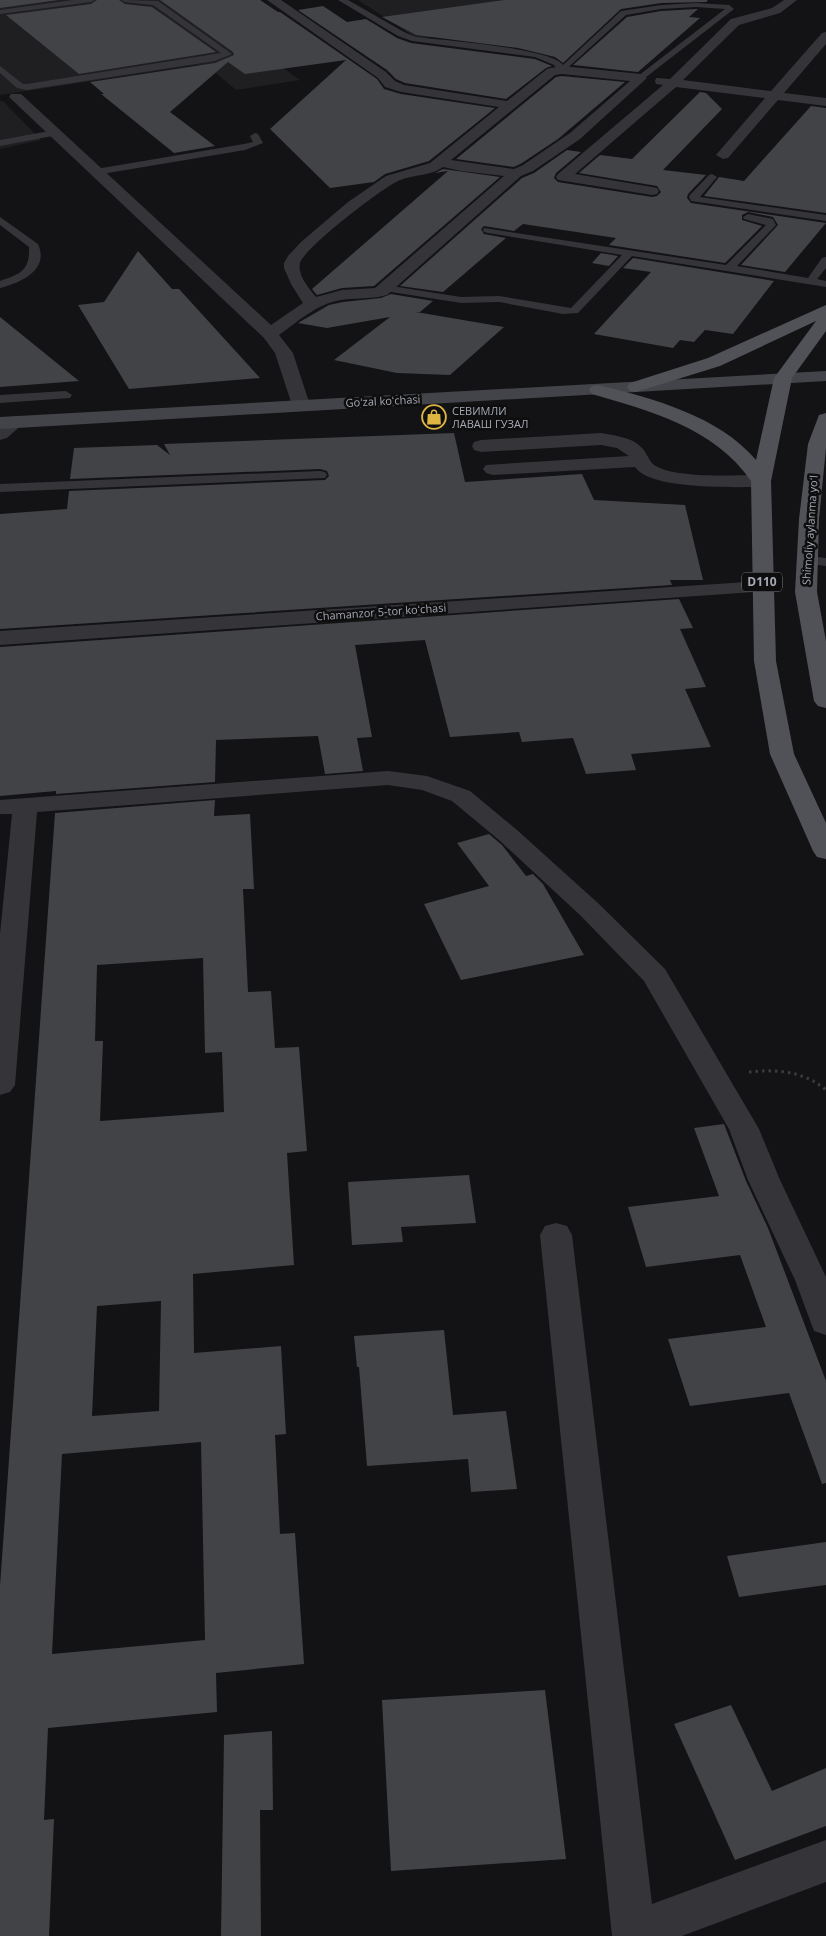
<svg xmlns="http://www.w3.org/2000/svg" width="826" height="1936" viewBox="0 0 826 1936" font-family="'Open Sans',sans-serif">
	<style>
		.built { fill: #1f1f21 }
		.building { fill: #424347; fill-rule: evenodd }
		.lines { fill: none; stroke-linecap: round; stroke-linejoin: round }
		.path { stroke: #3b3c40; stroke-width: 3; stroke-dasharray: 2.5 4; stroke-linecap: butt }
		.lane { fill: #353539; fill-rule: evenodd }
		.street { fill: #353539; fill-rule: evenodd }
		.secondary { fill: #434449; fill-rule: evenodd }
		.primary { fill: #515258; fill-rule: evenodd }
		.labels { text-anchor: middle; stroke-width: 5; stroke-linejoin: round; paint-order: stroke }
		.far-street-label { font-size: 11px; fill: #a6a9b4; stroke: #0e0e0f }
		.far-poi-label { font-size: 11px; fill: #a6a9b4; stroke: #0e0e0f; text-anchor: start }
		.shield { fill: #0e0e0f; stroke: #787a82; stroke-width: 1 }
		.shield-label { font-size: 12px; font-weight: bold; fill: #a6a9b4 }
	</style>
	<rect width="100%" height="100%" fill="#131315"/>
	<path class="built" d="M 27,0 L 188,0 L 300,80 L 236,90 L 210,68 L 197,65 L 0,95 L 0,3 Z
		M 358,0 L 656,0 L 663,3 L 418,39 Z
		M 0,101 L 3,101 L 41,140 L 0,149 Z"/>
	<path class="building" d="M 0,0 L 59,0 L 0,8 Z
		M 97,0 L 119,0 L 125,4 L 152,7 L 216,52 L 79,74 L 6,15 L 91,4 Z
		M 160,0 L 260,0 L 278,12 L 280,12 L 377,79 L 384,89 L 401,94 L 495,108 L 429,161 L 385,174 L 374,182 L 330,188 L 270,129 L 346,60 L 245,74 L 228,62 L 170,112 L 215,146 L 174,153 L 101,94 L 104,94 L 90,82 L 215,63 L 234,55 L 233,52 Z
		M 504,0 L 708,0 L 706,2 L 661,3 L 621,9 L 563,63 L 555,57 L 518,48 L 416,35 L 382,17 Z
		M 323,6 L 347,22 L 366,19 L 397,38 L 411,43 L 535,59 L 552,66 L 546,68 L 506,99 L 405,83 L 396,79 L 387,70 L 298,10 Z
		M 696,9 L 698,9 L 689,17 L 700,18 L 638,72 L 573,65 L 627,17 L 661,11 Z
		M 562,76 L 625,82 L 558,139 L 522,163 L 514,167 L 456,159 L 556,77 Z
		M 700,92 L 706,93 L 722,109 L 663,170 L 706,175 L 688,194 L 687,198 L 691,203 L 826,223 L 785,272 L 741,265 L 778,225 L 773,217 L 748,212 L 742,215 L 742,220 L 762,226 L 725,263 L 609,245 L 616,238 L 523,224 L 514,231 L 484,226 L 481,229 L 484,234 L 506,238 L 443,292 L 400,286 L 522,178 L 534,173 L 567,150 L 581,152 L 556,173 L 554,178 L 558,182 L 652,197 L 657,196 L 661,192 L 657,186 L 579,173 L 600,155 L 632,159 Z
		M 811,106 L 826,108 L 826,213 L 704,196 L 719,177 L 744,181 Z
		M 443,169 L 500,177 L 374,286 L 342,288 L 317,295 L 312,289 L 448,171 L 435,173 Z
		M 138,251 L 172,289 L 179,289 L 260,378 L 129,389 L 78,305 L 104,302 Z
		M 601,253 L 618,256 L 609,266 L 592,263 Z
		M 633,258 L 774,281 L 733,334 L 705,330 L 694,342 L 680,340 L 673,348 L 594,334 L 651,272 L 623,268 Z
		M 391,294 L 433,301 L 420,312 L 416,312 L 504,327 L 450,375 L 397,373 L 334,360 L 390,317 L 327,328 L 298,323 L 329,305 L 343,302 L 381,298 Z
		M 0,317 L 79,381 L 0,387 Z
		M 454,433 L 465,482 L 582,474 L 594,500 L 685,505 L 703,580 L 670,580 L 672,585 L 0,629 L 0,514 L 67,509 L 69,491 L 325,480 L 329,476 L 327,471 L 320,469 L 70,479 L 74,448 L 157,445 L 170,455 L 164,444 Z
		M 679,599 L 693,628 L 680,629 L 706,687 L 685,689 L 711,747 L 631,754 L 636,770 L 586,774 L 573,738 L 522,742 L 519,732 L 450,737 L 425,640 L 355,645 L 372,737 L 357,738 L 363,771 L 325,774 L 318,736 L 216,740 L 215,782 L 56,794 L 56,791 L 0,796 L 0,647 Z
		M 215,800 L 214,816 L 250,814 L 254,889 L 243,889 L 248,992 L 271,991 L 275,1048 L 299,1047 L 307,1151 L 287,1153 L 294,1265 L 193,1274 L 194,1353 L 281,1346 L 286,1434 L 275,1435 L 280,1534 L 295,1533 L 304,1664 L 216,1673 L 217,1712 L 48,1728 L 44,1820 L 54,1819 L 49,1936 L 0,1936 L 0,1586 L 55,813 ZM 203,958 L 205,1053 L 222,1052 L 224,1112 L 100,1121 L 103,1041 L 95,1041 L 97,965 ZM 161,1301 L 159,1411 L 92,1416 L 97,1306 ZM 201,1442 L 205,1640 L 52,1654 L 62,1454 Z
		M 489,834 L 502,845 L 526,876 L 533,874 L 543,884 L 584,955 L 461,980 L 424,904 L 489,886 L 457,843 Z
		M 724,1124 L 746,1181 L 768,1228 L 826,1381 L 826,1483 L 822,1484 L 789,1393 L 690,1406 L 668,1339 L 766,1327 L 740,1255 L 646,1267 L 628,1207 L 719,1196 L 694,1128 Z
		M 469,1175 L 476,1223 L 401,1227 L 403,1242 L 352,1245 L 348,1182 Z
		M 444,1330 L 453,1415 L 506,1411 L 517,1489 L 471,1492 L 468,1459 L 367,1466 L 359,1367 L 357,1367 L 354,1336 Z
		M 826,1542 L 826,1585 L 739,1597 L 727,1556 Z
		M 545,1690 L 566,1859 L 391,1871 L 382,1700 Z
		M 731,1705 L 772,1791 L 826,1768 L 826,1826 L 735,1860 L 674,1724 Z
		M 272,1731 L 273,1810 L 260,1810 L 261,1936 L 221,1936 L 224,1735 Z"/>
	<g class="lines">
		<path class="path" d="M 749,1072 C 776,1069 804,1071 826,1090"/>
		<path class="lane" d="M 73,0 L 95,0 L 91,2 L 0,14 L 0,10 Z
			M 121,0 L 158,1 L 232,54 L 215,61 L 27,90 L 17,88 L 0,73 L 0,66 L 23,84 L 27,84 L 221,53 L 153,5 L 125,2 Z
			M 338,0 L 348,0 L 404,32 L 416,37 C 441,40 551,48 563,65 L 621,11 L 661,5 L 696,3 L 729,5 L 734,9 L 641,81 L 637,78 L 638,76 L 725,9 L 696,7 L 661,9 L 626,15 L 562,73 L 559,72 L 554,65 L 535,57 L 412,41 L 398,36 Z
			M 55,130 L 60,133 L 58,135 L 0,146 L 0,140 Z
			M 255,133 L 258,134 L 263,143 L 245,150 L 96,175 L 91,172 L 96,169 L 244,144 L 253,142 L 250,136 Z
			M 712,174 L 717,177 L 700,197 L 826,215 L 826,221 L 691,201 L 689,197 L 690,195 L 709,175 Z
			M 748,214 L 773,219 L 776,225 L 737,266 L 808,278 L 822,258 L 826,257 L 826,268 L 817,279 L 826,281 L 826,287 L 632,256 L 578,313 L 563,314 L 499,302 L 461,303 L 385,291 L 379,288 L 385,285 L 461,297 L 499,296 L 571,308 L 622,255 L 488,233 L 484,232 L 483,230 L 484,228 L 726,265 L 766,225 L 744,219 L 743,217 Z
			M 0,217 L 38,244 C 50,270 20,283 0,288 L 0,281 C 20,274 30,271 29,247 L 0,225 Z
			M 66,391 L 72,395 L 70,398 L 0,403 L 0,395 Z
			M 320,471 L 325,472 L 327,475 L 325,478 L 0,492 L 0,484 Z
			M 808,556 L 826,558 L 826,566 L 803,563 L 801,560 L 803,557 Z"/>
		<path class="street" d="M 267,0 L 281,0 L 386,72 L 395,81 L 404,85 L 507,101 L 547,69 L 551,68 L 562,66 L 641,74 L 647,78 L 580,139 L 533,171 L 521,176 L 387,295 C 370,300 353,297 336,301 C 315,306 297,322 279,335 L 293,353 L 310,405 L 307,409 L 301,410 L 295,409 L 292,405 L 275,353 L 264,338 L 9,97 L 11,94 L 21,94 L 271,325 L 303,303 L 291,284 L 284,268 L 284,263 L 288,256 L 301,242 L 348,202 L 386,176 L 430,163 L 499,107 L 401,92 L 385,87 L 378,78 ZM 562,74 L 630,81 L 570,133 L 523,165 L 514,169 L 451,160 L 555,75 ZM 443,167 L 461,171 L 504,176 L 375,288 L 342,290 L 316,297 C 309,288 297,275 300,263 C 304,248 380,190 396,182 C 411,174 429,177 443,167 Z
			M 784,0 L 797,0 L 780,13 L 739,25 L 683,80 L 771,91 L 822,33 L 826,32 L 826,44 L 784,93 L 826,98 L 826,106 L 778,100 L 728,158 L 723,159 L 716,155 L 765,98 L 676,87 L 575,174 L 652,187 L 657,188 L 659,191 L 657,194 L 652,195 L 558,180 L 556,177 L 558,174 L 663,85 L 656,84 L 655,81 L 656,78 L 670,79 L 731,19 L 772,8 Z
			M 16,416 L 23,418 L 25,422 L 7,438 L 0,440 L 0,425 L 9,418 Z
			M 601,433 C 616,436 633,437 643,449 C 647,454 650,462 654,465 C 675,479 735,475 761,475 L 768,477 L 771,481 L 768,485 L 761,487 C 735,487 650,490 635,467 L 493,475 L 486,473 L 483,469 L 486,465 L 629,456 L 617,448 L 601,445 L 481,452 L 474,450 L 472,446 L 474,442 L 481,440 Z
			M 762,581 L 769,583 L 773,587 L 769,591 L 0,645 L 0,631 Z
			M 388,771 L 427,776 L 470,791 L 517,830 L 599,904 L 665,969 L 759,1129 L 780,1180 L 826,1277 L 826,1335 L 814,1331 L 795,1280 L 748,1180 L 729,1129 L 644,981 L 581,916 L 499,840 L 452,801 L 422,790 L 388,785 L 37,812 L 15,1085 L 10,1092 L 0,1095 L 0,934 L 12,814 L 0,814 L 0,800 Z
			M 556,1223 L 567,1226 L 572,1235 L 652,1904 L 826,1840 L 826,1882 L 682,1936 L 612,1936 L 540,1235 L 545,1226 Z"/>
		<path class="secondary" d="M 826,371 L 826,381 L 0,429 L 0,417 Z"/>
		<path class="primary" d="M 826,305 L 826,331 L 792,378 L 771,481 L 776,661 L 794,754 L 826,823 L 826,859 L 817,857 L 813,851 L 770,754 L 754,661 L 751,481 C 715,428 650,411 592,394 L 589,390 L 592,386 L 598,385 C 652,398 719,416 756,460 L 774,378 L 816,321 L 720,366 L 636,392 L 630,391 L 627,387 L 630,383 L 708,358 Z
			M 826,413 L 826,448 L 819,519 L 817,592 L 826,641 L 826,708 L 818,706 L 814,701 L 795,592 L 799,519 L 808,444 L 819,415 Z"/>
	</g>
	<defs>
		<g id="shop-ring" transform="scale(1.25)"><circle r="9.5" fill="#0e0e0f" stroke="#dfb541" stroke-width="1.5"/><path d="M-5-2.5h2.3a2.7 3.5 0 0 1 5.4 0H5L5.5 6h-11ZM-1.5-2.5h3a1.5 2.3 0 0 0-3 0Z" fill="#dfb541"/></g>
	</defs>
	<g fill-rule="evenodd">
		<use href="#shop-ring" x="434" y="417"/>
	</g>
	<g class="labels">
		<g class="far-street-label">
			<text transform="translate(383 401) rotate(-3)" y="4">Goʻzal koʻchasi</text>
			<text transform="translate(810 530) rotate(-86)" y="4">Shimoliy aylanma yoʻl</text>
			<text transform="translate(381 612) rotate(-4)" y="4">Chamanzor 5-tor koʻchasi</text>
		</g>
		<g class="far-poi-label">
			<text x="452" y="415">СЕВИМЛИ<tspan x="452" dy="13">ЛАВАШ ГУЗАЛ</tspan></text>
		</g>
		<rect class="shield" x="742" y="572.5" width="40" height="19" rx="4"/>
		<g class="shield-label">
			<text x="762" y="586">D110</text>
		</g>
	</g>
</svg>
